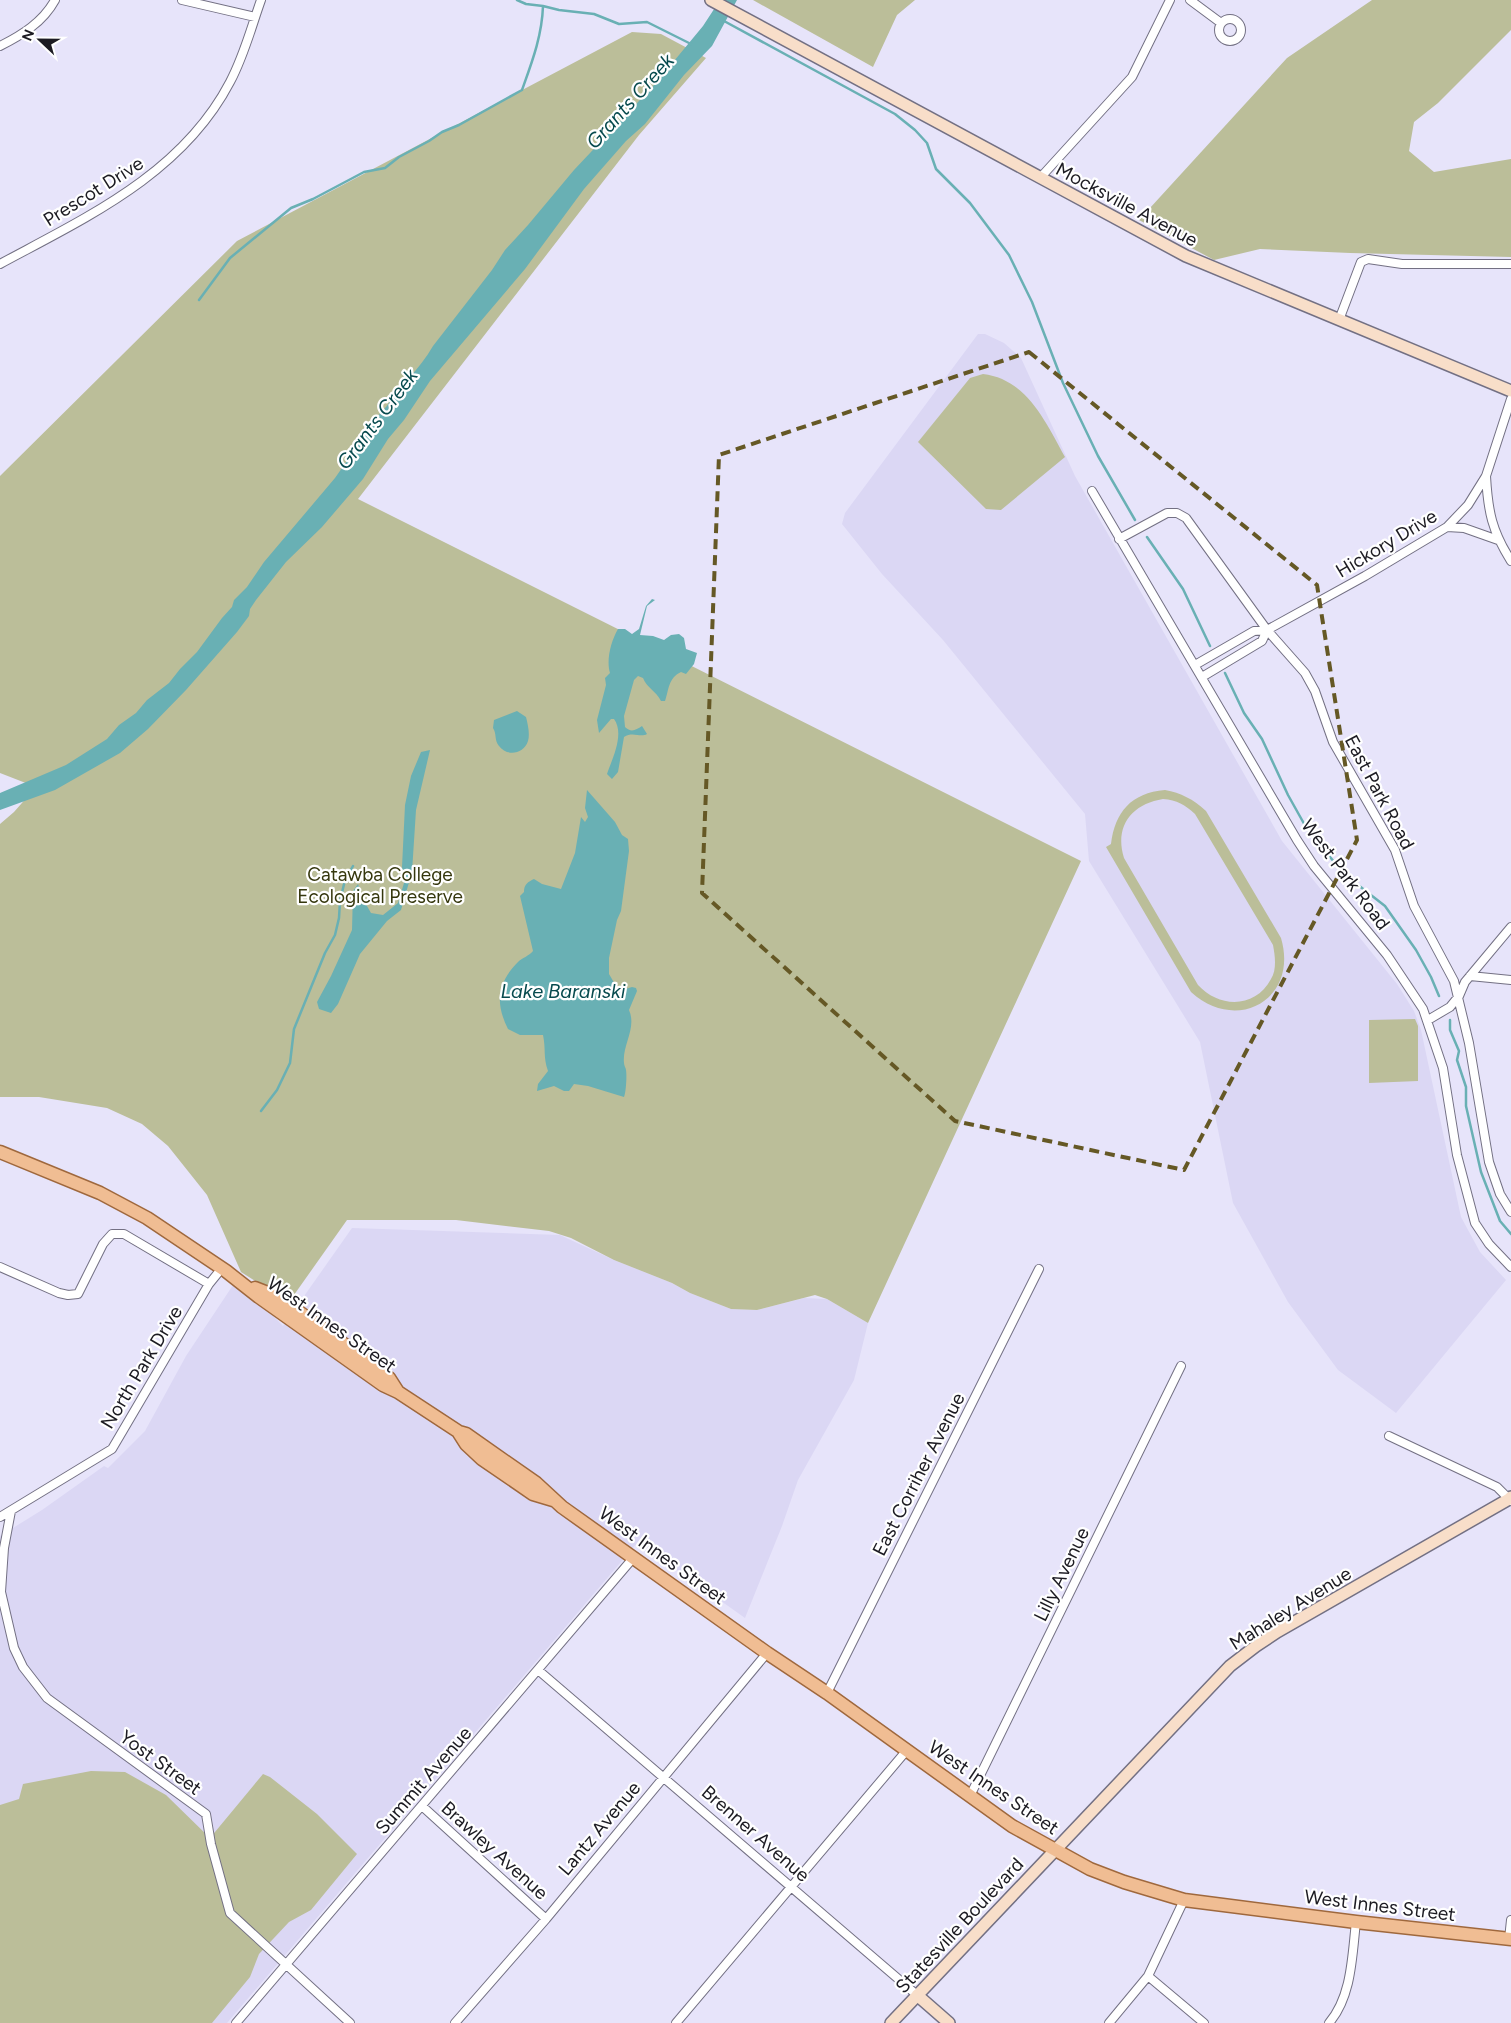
<svg xmlns="http://www.w3.org/2000/svg" width="1511" height="2023" viewBox="0 0 1511 2023" font-family="Figtree,sans-serif">
	<style>
		.built { fill: #dbd7f4 }
		.green { fill: #bbbe99; fill-rule: evenodd }
		.water { fill: #69b0b4 }
		.lines { fill: none; stroke-linecap: round; stroke-linejoin: round }
		.stream { stroke: #69b0b4; stroke-width: 2.5 }
		.street-casing { stroke: #737083; stroke-width: 10 }
		.secondary-casing { stroke: #737083; stroke-width: 14 }
		.primary-casing { stroke: #9f683d; stroke-width: 15 }
		.street { stroke: #fff; stroke-width: 8 }
		.secondary { stroke: #f8dec9; stroke-width: 11 }
		.primary { stroke: #f0bd93; stroke-width: 12 }
		.marked { fill: none; stroke: #655825; stroke-width: 4; stroke-dasharray: 10 6; stroke-linejoin: round }
		.labels { text-anchor: middle; stroke-width: 4.5; stroke-linejoin: round; paint-order: stroke }
		.street-label { font-size: 19px; fill: #1c1b22; stroke: #fff }
		.park-label { font-size: 19px; fill: #35370d; stroke: #fff }
		.water-label { font-size: 20px; font-style: italic; fill: #074a4e; stroke: #fff }
	</style>
	<rect width="100%" height="100%" fill="#e7e4fa"/>
	<path class="built" d="M 978,334 L 985,334 L 1004,343 L 1021,358 L 1075,476 L 1282,841 L 1397,984 L 1414,1011 L 1421,1030 L 1461,1217 L 1480,1252 L 1506,1280 L 1396,1413 L 1338,1370 L 1288,1302 L 1233,1203 L 1200,1042 L 1089,861 L 1085,814 L 943,640 L 882,574 L 842,524 L 845,513 Z
		M 352,1228 L 560,1235 L 614,1260 L 672,1283 L 690,1293 L 731,1309 L 757,1310 L 804,1298 L 827,1299 L 868,1323 L 854,1380 L 798,1480 L 782,1526 L 745,1618 L 638,1542 L 227,2023 L 0,2023 L 0,1536 L 42,1510 L 104,1466 L 108,1468 L 145,1431 L 186,1356 L 237,1279 L 283,1326 Z"/>
	<path class="green" d="M 753,0 L 915,0 L 897,15 L 873,67 Z
		M 1372,0 L 1511,0 L 1511,30 L 1438,103 L 1414,122 L 1409,151 L 1434,172 L 1511,159 L 1511,257 L 1350,253 L 1260,249 L 1214,260 L 1139,220 L 1287,58 Z
		M 632,32 L 661,34 L 706,58 L 639,135 L 358,499 L 1081,861 L 868,1323 L 827,1299 L 815,1295 L 757,1310 L 731,1309 L 690,1293 L 672,1283 L 614,1260 L 571,1238 L 549,1231 L 456,1220 L 347,1220 L 289,1302 L 241,1272 L 207,1195 L 168,1146 L 142,1124 L 107,1108 L 39,1097 L 0,1097 L 0,824 L 14,812 L 36,787 L 0,773 L 0,476 L 237,241 Z
		M 983,374 C 1027,379 1046,423 1065,457 L 1001,510 L 986,509 L 918,442 L 970,378 Z
		M 1165,790 C 1181,793 1193,799 1206,811 L 1281,938 C 1299,999 1237,1034 1191,992 L 1106,847 L 1111,844 C 1115,812 1131,793 1165,790 ZM 1163,799 C 1177,800 1185,805 1195,814 L 1273,945 C 1275,956 1277,969 1271,979 C 1255,1009 1219,1008 1198,985 L 1124,858 C 1114,826 1132,804 1163,799 Z
		M 1415,1019 L 1418,1026 L 1418,1081 L 1369,1083 L 1369,1020 Z
		M 91,1771 L 125,1772 L 166,1795 L 210,1838 L 263,1774 L 270,1777 L 317,1814 L 357,1854 L 311,1910 L 289,1922 L 259,1954 L 250,1977 L 212,2023 L 0,2023 L 0,1805 L 19,1799 L 23,1784 Z"/>
	<path class="water" d="M 720,0 L 737,0 L 712,46 L 684,75 L 645,124 L 626,141 L 584,189 L 525,269 L 430,381 L 404,420 L 388,439 L 363,479 L 322,527 L 286,562 L 256,600 L 250,609 L 249,616 L 237,632 L 186,690 L 148,729 L 120,753 L 55,790 L 0,810 L 0,793 L 66,765 L 107,739 L 119,725 L 136,713 L 147,700 L 169,683 L 180,669 L 197,652 L 222,618 L 232,607 L 234,600 L 247,587 L 264,562 L 335,478 L 381,412 C 389,405 392,398 398,389 C 401,385 406,382 409,378 C 418,368 426,358 433,346 L 492,270 L 505,250 L 528,225 L 574,170 L 655,84 L 703,26 Z
		M 652,599 L 655,600 L 647,606 L 640,635 L 653,636 L 664,640 L 671,635 L 679,634 L 684,638 L 686,649 L 697,653 L 694,664 L 686,674 L 681,672 C 668,678 669,690 665,701 L 661,701 C 656,691 647,688 643,678 L 638,676 L 634,680 L 624,716 L 625,727 C 631,733 636,730 642,726 L 647,734 C 640,738 633,731 624,737 L 618,772 L 612,779 L 607,774 C 612,759 625,734 614,719 L 611,719 L 599,733 L 597,720 L 606,685 L 605,678 L 610,673 C 606,660 611,641 618,629 L 625,629 L 632,634 L 639,629 L 646,606 Z
		M 517,711 L 526,717 C 528,725 530,734 528,741 C 524,754 507,757 499,746 C 494,740 497,734 493,728 L 494,720 Z
		M 430,750 L 416,810 L 412,872 L 401,910 L 387,921 L 360,954 L 338,1004 L 331,1013 L 319,1009 L 317,1002 L 331,976 L 352,930 L 353,891 L 358,884 L 363,899 L 371,913 L 383,915 L 398,903 L 404,883 L 402,867 L 405,805 L 411,776 L 421,752 Z
		M 587,790 L 615,822 L 622,835 L 628,839 L 629,851 L 621,911 L 617,920 L 609,958 L 609,974 L 619,991 L 632,987 L 636,988 L 637,991 L 629,1010 C 637,1028 622,1045 624,1063 C 624,1066 626,1068 626,1070 C 627,1075 626,1093 624,1097 L 588,1086 L 574,1084 L 569,1091 L 564,1091 L 554,1086 L 537,1091 L 538,1084 L 548,1071 C 543,1057 546,1049 543,1035 L 520,1035 L 508,1029 C 495,1003 497,983 518,962 C 522,958 529,956 533,951 L 520,896 L 524,892 C 524,884 528,882 534,879 L 542,884 L 561,889 L 575,853 L 581,817 L 585,822 L 588,817 L 585,808 Z"/>
	<g class="lines">
		<path class="stream" d="M 517,0 L 526,4 L 543,6 L 559,10 L 594,14 L 619,24 L 647,22 L 691,44
			M 724,21 L 895,114 L 915,130 L 927,143 L 936,169 L 970,203 L 1009,255 L 1032,302 L 1063,383 L 1098,456 L 1135,520
			M 199,300 L 230,258 L 291,208 L 313,199 L 364,172 L 385,168 L 399,157 L 429,141 L 442,132 L 459,125 L 522,90 C 532,62 542,36 543,6
			M 1147,537 L 1183,589 L 1210,646
			M 1225,673 L 1244,713 L 1262,739 L 1288,795 L 1307,829 L 1344,874 L 1385,906 L 1416,950 L 1431,977 L 1439,996
			M 1450,1020 L 1450,1030 L 1459,1051 L 1457,1060 L 1466,1087 L 1466,1106 L 1481,1172 L 1500,1221 L 1511,1234
			M 261,1111 L 277,1090 L 290,1063 L 294,1029 L 325,953 L 335,935 L 339,918 L 340,901 L 345,880 L 353,866"/>
		<g class="street-casing">
			<path id="street" d="M 182,0 L 255,17
				M 1190,0 L 1221,23
				M1219 30a11 11 0 1 1 22 0a11 11 0 1 1-22 0Z
				M 0,46 C 22,35 43,22 55,0
				M 1040,178 L 1132,77 L 1170,0
				M 0,264 C 87,217 182,174 230,82 C 244,56 251,28 261,0
				M 1339,320 L 1361,262 L 1368,259 L 1402,264 L 1511,264
				M 1486,476 C 1488,512 1492,531 1511,561
				M 1092,491 L 1297,840 L 1314,866 L 1387,955 L 1423,1009 L 1443,1068 L 1457,1155 L 1475,1223 L 1489,1244 L 1511,1267
				M 1447,527 L 1464,528 L 1498,540
				M 1119,539 L 1167,513 L 1177,513 L 1186,518 L 1267,630 L 1305,673 L 1315,691 L 1333,742 L 1395,850 L 1414,906 L 1454,981 L 1469,1043 L 1489,1162 L 1500,1194 L 1511,1212
				M 1267,630 L 1365,576 L 1447,527 L 1468,505 L 1486,476 L 1511,399
				M 1195,665 L 1254,631 L 1267,630 L 1262,641 L 1202,677
				M 1470,976 L 1511,980
				M 1428,1020 L 1450,1007 L 1459,996 L 1465,982 L 1511,927
				M 0,1267 L 59,1293 L 68,1295 L 78,1294 L 103,1244 L 112,1234 L 124,1234 L 209,1284
				M 1389,1436 L 1497,1487 L 1511,1501
				M 11,1511 L 4,1548 L 1,1592 L 14,1648 L 23,1667 L 47,1698 L 206,1814 L 211,1844 L 230,1913 L 350,2023
				M 0,1517 L 112,1449 L 209,1284 L 222,1268
				M 538,1670 L 917,1995
				M 827,1693 L 1039,1269
				M 970,1796 L 1181,1366
				M 422,1806 L 546,1919
				M 1509,1939 L 1511,1920
				M 1148,1976 L 1204,2023
				M 236,2023 L 634,1557
				M 455,2023 L 546,1919 L 767,1653
				M 676,2023 L 907,1750
				M 1109,2023 L 1148,1976 L 1184,1900
				M 1329,2023 C 1352,1996 1352,1956 1356,1922"/>
		</g>
		<g class="secondary-casing">
			<path id="secondary" d="M 711,0 L 1186,256 L 1511,391
				M 917,1995 L 949,2023
				M 891,2023 L 1230,1666 L 1256,1646 L 1277,1632 L 1509,1499 L 1511,1497"/>
		</g>
		<g class="primary-casing">
			<path id="primary" d="M 0,1152 L 100,1193 L 147,1218 L 226,1271 L 259,1297 L 383,1385 L 398,1392 L 459,1432 L 466,1434 L 536,1483 L 562,1507 L 767,1653 L 827,1693 L 1012,1826 L 1090,1869 L 1124,1882 L 1184,1900 L 1356,1922 L 1511,1939
				M 255,1288 L 278,1297 L 345,1345 L 389,1378 L 398,1392
				M 459,1433 L 466,1444 L 482,1459 L 533,1494 L 553,1500"/>
		</g>
		<use href="#street" class="street"/>
		<use href="#secondary" class="secondary"/>
		<use href="#primary" class="primary"/>
	</g>
	<path class="marked" d="M 1029,352 L 1317,585 L 1357,840 L 1184,1170 L 955,1121 L 702,893 L 719,455 Z"/>
	<g class="labels">
		<g class="street-label">
			<text transform="translate(93 191) rotate(-32)" y="7">Prescot Drive</text>
			<text transform="translate(1127 204) rotate(28)" y="7">Mocksville Avenue</text>
			<text transform="translate(1386 543) rotate(-31)" y="7">Hickory Drive</text>
			<text transform="translate(1380 792) rotate(62)" y="7">East Park Road</text>
			<text transform="translate(1346 874) rotate(53)" y="7">West Park Road</text>
			<text transform="translate(332 1324) rotate(35)" y="7">West Innes Street</text>
			<text transform="translate(141 1367) rotate(-59)" y="7">North Park Drive</text>
			<text transform="translate(918 1474) rotate(-63)" y="7">East Corriher Avenue</text>
			<text transform="translate(663 1555) rotate(36)" y="7">West Innes Street</text>
			<text transform="translate(1061 1574) rotate(-64)" y="7">Lilly Avenue</text>
			<text transform="translate(1290 1608) rotate(-32)" y="7">Mahaley Avenue</text>
			<text transform="translate(161 1762) rotate(36)" y="7">Yost Street</text>
			<text transform="translate(423 1780) rotate(-49)" y="7">Summit Avenue</text>
			<text transform="translate(994 1787) rotate(34)" y="7">West Innes Street</text>
			<text transform="translate(599 1828) rotate(-50)" y="7">Lantz Avenue</text>
			<text transform="translate(756 1833) rotate(41)" y="7">Brenner Avenue</text>
			<text transform="translate(495 1850) rotate(42)" y="7">Brawley Avenue</text>
			<text transform="translate(1380 1905) rotate(7)" y="7">West Innes Street</text>
			<text transform="translate(959 1925) rotate(-47)" y="7">Statesville Boulevard</text>
		</g>
		<g class="park-label">
			<text x="380" y="881">Catawba College<tspan x="380" dy="22">Ecological Preserve</tspan></text>
		</g>
		<g class="water-label">
			<text transform="translate(630 101) rotate(-48)" y="7">Grants Creek</text>
			<text transform="translate(377 419) rotate(-53)" y="7">Grants Creek</text>
			<text x="563" y="998">Lake Baranski</text>
		</g>
	</g>
	<g transform="translate(40 40) rotate(292)" stroke="#ffffff" stroke-width="4" paint-order="stroke">
	<path d="M0-4L9 19L0 12L-9 19Z" fill="#1c1b22"/>
	<text y="-8" font-size="14" font-weight="bold" text-anchor="middle" fill="#1c1b22">N</text>
	</g>
</svg>
